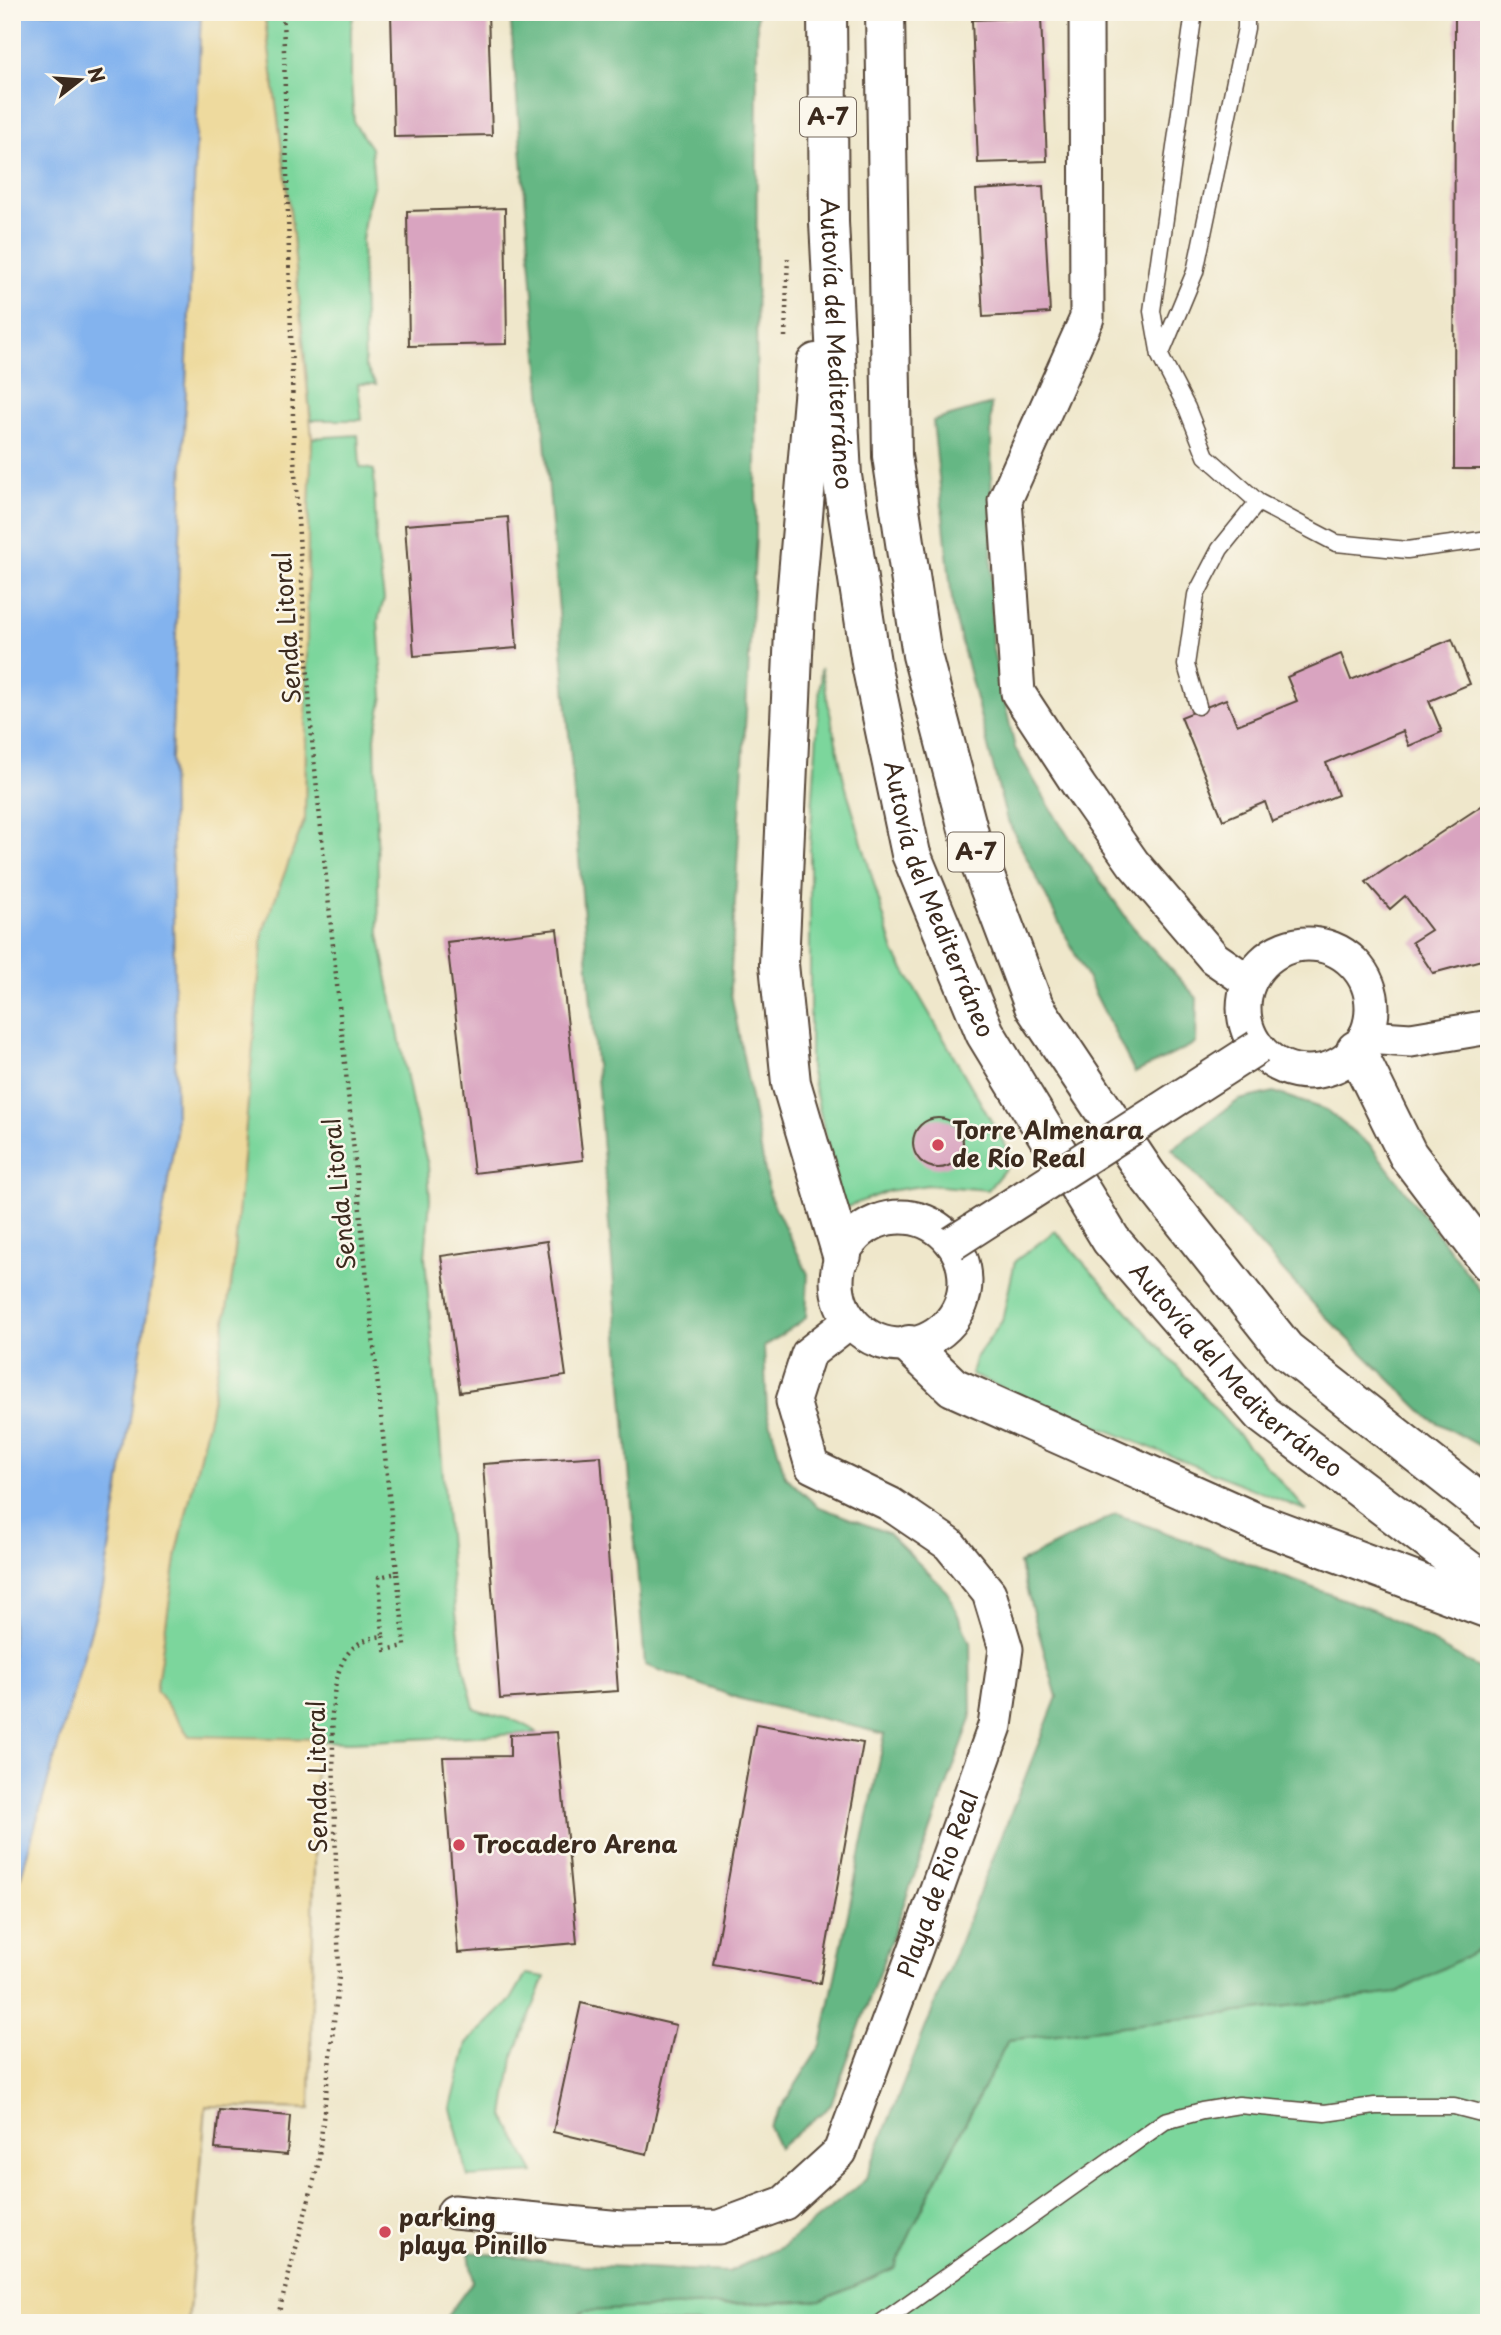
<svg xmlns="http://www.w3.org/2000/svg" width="1501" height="2335" viewBox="0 0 1501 2335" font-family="'Playpen Sans',sans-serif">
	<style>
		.green { fill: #7cd69c; stroke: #5c805d; stroke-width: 2 }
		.forest { fill: #65b784; stroke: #507051; stroke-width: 2 }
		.sand { fill: #eeda9e; stroke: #94825e; stroke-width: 2 }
		.water { fill: #83b3ee; stroke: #5f6e86; stroke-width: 2 }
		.building { fill: #d9a4c0 }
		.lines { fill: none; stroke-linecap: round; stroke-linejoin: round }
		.service-casing { stroke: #564638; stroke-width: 19 }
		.minor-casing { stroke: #564638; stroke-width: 37 }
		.trunk-casing { stroke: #564638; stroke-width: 42 }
		.path { stroke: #564638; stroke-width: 4.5; stroke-dasharray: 2 5; stroke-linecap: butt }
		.service { stroke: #fff; stroke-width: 16 }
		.minor { stroke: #fff; stroke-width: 33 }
		.trunk { stroke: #fff; stroke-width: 38 }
		.minor-bridge-casing { stroke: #564638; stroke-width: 37; stroke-linecap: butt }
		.minor-bridge { stroke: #fff; stroke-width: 33 }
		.poi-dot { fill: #d1495b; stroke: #fbf7ec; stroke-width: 2.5 }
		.labels { text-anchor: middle; stroke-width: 5; stroke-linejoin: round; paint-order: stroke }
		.shield { fill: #fbf7ec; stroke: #75685c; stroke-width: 2 }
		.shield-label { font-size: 23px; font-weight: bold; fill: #3b2a1e }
		.street-label { font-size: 24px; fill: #3b2a1e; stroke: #fbf7ec }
		.poi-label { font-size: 24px; font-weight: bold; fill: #3b2a1e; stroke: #fbf7ec; text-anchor: start }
	</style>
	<rect width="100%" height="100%" fill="#fbf7ec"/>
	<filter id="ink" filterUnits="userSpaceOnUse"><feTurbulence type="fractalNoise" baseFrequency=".0143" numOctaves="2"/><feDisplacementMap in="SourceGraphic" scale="14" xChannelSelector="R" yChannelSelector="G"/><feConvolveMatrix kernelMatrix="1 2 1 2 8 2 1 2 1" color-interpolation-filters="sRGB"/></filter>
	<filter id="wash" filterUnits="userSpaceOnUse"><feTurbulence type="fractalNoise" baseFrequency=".00686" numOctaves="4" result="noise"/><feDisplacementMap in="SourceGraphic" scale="28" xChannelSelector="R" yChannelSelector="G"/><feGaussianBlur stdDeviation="1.57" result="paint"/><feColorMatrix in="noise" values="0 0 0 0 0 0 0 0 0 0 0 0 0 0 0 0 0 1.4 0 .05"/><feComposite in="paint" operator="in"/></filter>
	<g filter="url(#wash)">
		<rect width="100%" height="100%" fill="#efe7cb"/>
		<path class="green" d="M 264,12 L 354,12 L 351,28 L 351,82 L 354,123 L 371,148 L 374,183 L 365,216 L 362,240 L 365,366 L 376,384 L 358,384 L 362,420 L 311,420 L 292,227 Z
			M 358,435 L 360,467 L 374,470 L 376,544 L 384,599 L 378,620 L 383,696 L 375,735 L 379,934 L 412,1103 L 428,1166 L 430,1200 L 425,1257 L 452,1584 L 463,1663 L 474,1708 C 493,1716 524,1720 537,1733 L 349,1742 L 189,1736 L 156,1690 L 177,1552 L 210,1413 L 233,1271 L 263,931 L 305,818 L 308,529 L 312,438 Z
			M 821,668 L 844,781 L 894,952 L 1013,1159 L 988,1190 L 928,1185 L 888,1191 L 842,1209 L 810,1068 L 810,845 Z
			M 1055,1231 L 1307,1511 L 971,1375 L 975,1359 L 1002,1321 L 1015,1261 Z
			M 1489,1944 L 1489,2323 L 560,2323 L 585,2311 L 823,2300 L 894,2268 L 928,2196 L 1008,2040 L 1396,1993 Z
			M 526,1974 L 545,1977 L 513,2058 L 504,2116 L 534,2173 L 468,2177 L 451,2108 L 467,2043 L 511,2000 Z"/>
		<path class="forest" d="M 510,12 L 757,12 L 756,538 L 730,988 L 770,1197 L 808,1274 L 806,1318 L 764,1347 L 767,1411 L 785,1476 L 817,1506 L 888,1533 L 948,1592 L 970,1643 L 971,1719 L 831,2105 L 779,2148 L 769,2127 L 821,2045 L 885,1734 L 741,1699 L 645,1665 Z
			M 991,404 L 992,645 L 1015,748 L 1060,824 L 1133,927 L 1197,998 L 1196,1043 L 1135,1073 L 1006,817 L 953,609 L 933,421 Z
			M 1274,1092 L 1326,1110 L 1371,1146 L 1489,1302 L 1489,1451 L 1429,1418 L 1320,1311 L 1172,1149 L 1239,1100 Z
			M 1116,1514 L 1380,1613 L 1489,1674 L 1489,1944 L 1396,1993 L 1008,2040 L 928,2196 L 894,2268 L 823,2300 L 585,2311 L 560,2323 L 442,2323 L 473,2281 L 469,2252 L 583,2265 L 728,2272 L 784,2246 L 865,2180 L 1057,1697 L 1019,1563 Z"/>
		<path class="sand" d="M 201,12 L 264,12 L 292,227 L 312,438 L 308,529 L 305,818 L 263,931 L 233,1271 L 210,1413 L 177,1552 L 156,1690 L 189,1736 L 316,1739 L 310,2109 L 206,2106 L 188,2323 L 12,2323 L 12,1907 L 103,1588 L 176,1131 L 171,758 Z"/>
		<path class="water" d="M 12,12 L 201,12 L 171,758 L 176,1131 L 103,1588 L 12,1907 Z"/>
		<g id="blocks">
			<path class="building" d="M 391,12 L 488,12 L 492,135 L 394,137 Z
				M 1455,12 L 1489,12 L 1489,469 L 1454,469 Z
				M 1041,17 L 1047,161 L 978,163 L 972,20 Z
				M 1043,186 L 1050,313 L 983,317 L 976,190 Z
				M 505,208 L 507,344 L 409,346 L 407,211 Z
				M 508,517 L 517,648 L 414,656 L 405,525 Z
				M 1452,639 L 1470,684 L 1429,701 L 1442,732 L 1409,746 L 1403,731 L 1326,763 L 1338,795 L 1272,822 L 1265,802 L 1223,820 L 1181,717 L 1226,699 L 1237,725 L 1297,701 L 1287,677 L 1341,654 L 1351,680 Z
				M 1489,801 L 1489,958 L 1433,973 L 1412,942 L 1431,930 L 1405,896 L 1390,909 L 1366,882 Z
				M 557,929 L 583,1160 L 474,1173 L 447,942 Z
				M913 1143a25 25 0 1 1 50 0a25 25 0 1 1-50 0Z
				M 547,1241 L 566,1376 L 460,1392 L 441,1256 Z
				M 601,1456 L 618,1691 L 500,1699 L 483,1464 Z
				M 756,1724 L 863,1743 L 820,1983 L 713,1964 Z
				M 557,1732 L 577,1943 L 458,1953 L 443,1757 L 510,1756 L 510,1735 Z
				M 581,2003 L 676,2025 L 647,2154 L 553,2132 Z
				M 219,2110 L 290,2116 L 287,2155 L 215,2149 Z"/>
		</g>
	</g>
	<g filter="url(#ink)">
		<use href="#blocks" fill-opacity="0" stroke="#564638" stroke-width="2"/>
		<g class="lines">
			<g class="service-casing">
				<path id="service" d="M 1194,12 L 1152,311 L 1160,356 L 1187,408 L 1206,456 L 1258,502 L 1336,543 L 1407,550 L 1489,539
					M 1160,356 L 1195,272 L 1246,28 L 1246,12
					M 1198,706 L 1186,665 L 1196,595 L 1220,549 L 1258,502
					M 881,2323 L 1165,2121 L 1202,2111 L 1239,2105 L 1325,2113 L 1375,2106 L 1454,2106 L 1489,2115"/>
			</g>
			<g class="minor-casing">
				<g id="minor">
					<path d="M 1086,12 L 1087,318 L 1005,500 L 1018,693 L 1079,786 L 1133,863 L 1214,958 L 1249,982"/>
					<circle cx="1308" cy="1008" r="64"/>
					<path d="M 1365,1037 L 1411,1040 L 1489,1027"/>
					<circle cx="901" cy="1281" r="64"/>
					<path id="s1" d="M 454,2212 L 621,2228 L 719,2227 L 784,2203 L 840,2152 L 916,1948 L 995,1726 L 1006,1649 L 989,1593 L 949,1544 L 890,1504 L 812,1466 L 793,1401 L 808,1354 L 850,1321"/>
				</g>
			</g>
			<g class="trunk-casing">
				<g id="trunk">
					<path id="s2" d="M 827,12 L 829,222 L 842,476 L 872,669 L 911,854 L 985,1033 L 1111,1240 L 1262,1414 L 1489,1586"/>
					<path d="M 885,12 L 892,456 L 922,655 L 970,837 L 1034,1006 L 1147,1175 L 1286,1350 L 1489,1510"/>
					<path d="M 816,363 L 795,610 L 779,964 L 791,1083 L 842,1255"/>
					<path d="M 1356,1050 L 1408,1155 L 1489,1262"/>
					<path d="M 909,1345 L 953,1387 L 1255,1522 L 1489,1609"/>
				</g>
			</g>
			<path class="path" d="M 785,337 L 788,255
				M 383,1636 L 385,1650 L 405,1646 L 397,1573
				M 276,2323 L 318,2165 L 339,1976 L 332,1714 C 335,1678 339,1640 383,1636 L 379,1577 L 397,1573 L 312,740 L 294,457 L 283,12"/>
			<use href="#service" class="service"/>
			<use href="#minor" class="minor"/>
			<use href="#trunk" class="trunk"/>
			<g class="minor-bridge-casing">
				<path id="minor-bridge" d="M 953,1243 L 1258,1047"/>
			</g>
			<use href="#minor-bridge" class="minor-bridge"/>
		</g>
	</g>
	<g class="poi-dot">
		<circle cx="938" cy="1145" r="7"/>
		<circle cx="459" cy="1845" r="7"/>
		<circle cx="385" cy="2232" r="7"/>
	</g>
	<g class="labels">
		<g class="shield">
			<rect x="800" y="97.5" width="56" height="39" rx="5"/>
			<rect x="948" y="832.5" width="56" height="39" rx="5"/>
		</g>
		<g class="shield-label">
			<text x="828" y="125">A-7</text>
			<text x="976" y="860">A-7</text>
		</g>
		<g class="street-label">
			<text dy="8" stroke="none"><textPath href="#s2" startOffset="332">Autovía del Mediterráneo</textPath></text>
			<text transform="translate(288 628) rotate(-94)" y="8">Senda Litoral</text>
			<text dy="8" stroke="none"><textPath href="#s2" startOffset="900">Autovía del Mediterráneo</textPath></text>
			<text transform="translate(340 1194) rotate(-96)" y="8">Senda Litoral</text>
			<text dy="8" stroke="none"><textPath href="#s2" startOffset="1466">Autovía del Mediterráneo</textPath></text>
			<text transform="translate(318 1777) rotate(-91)" y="8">Senda Litoral</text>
			<text dy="8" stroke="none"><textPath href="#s1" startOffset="696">Playa de Rio Real</textPath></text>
		</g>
		<g class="poi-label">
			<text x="952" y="1139">Torre Almenara<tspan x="952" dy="28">de Río Real</tspan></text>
			<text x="473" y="1853">Trocadero Arena</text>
			<text x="399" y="2226">parking<tspan x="399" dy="28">playa Pinillo</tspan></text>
		</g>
	</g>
	<rect width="1501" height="2335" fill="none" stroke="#fbf7ec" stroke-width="42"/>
	<g transform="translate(80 80) rotate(73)" stroke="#fbf7ec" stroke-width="5" paint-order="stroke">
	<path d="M0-5L12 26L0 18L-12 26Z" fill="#3b2a1e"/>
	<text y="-10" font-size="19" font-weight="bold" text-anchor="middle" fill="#3b2a1e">N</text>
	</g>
</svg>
